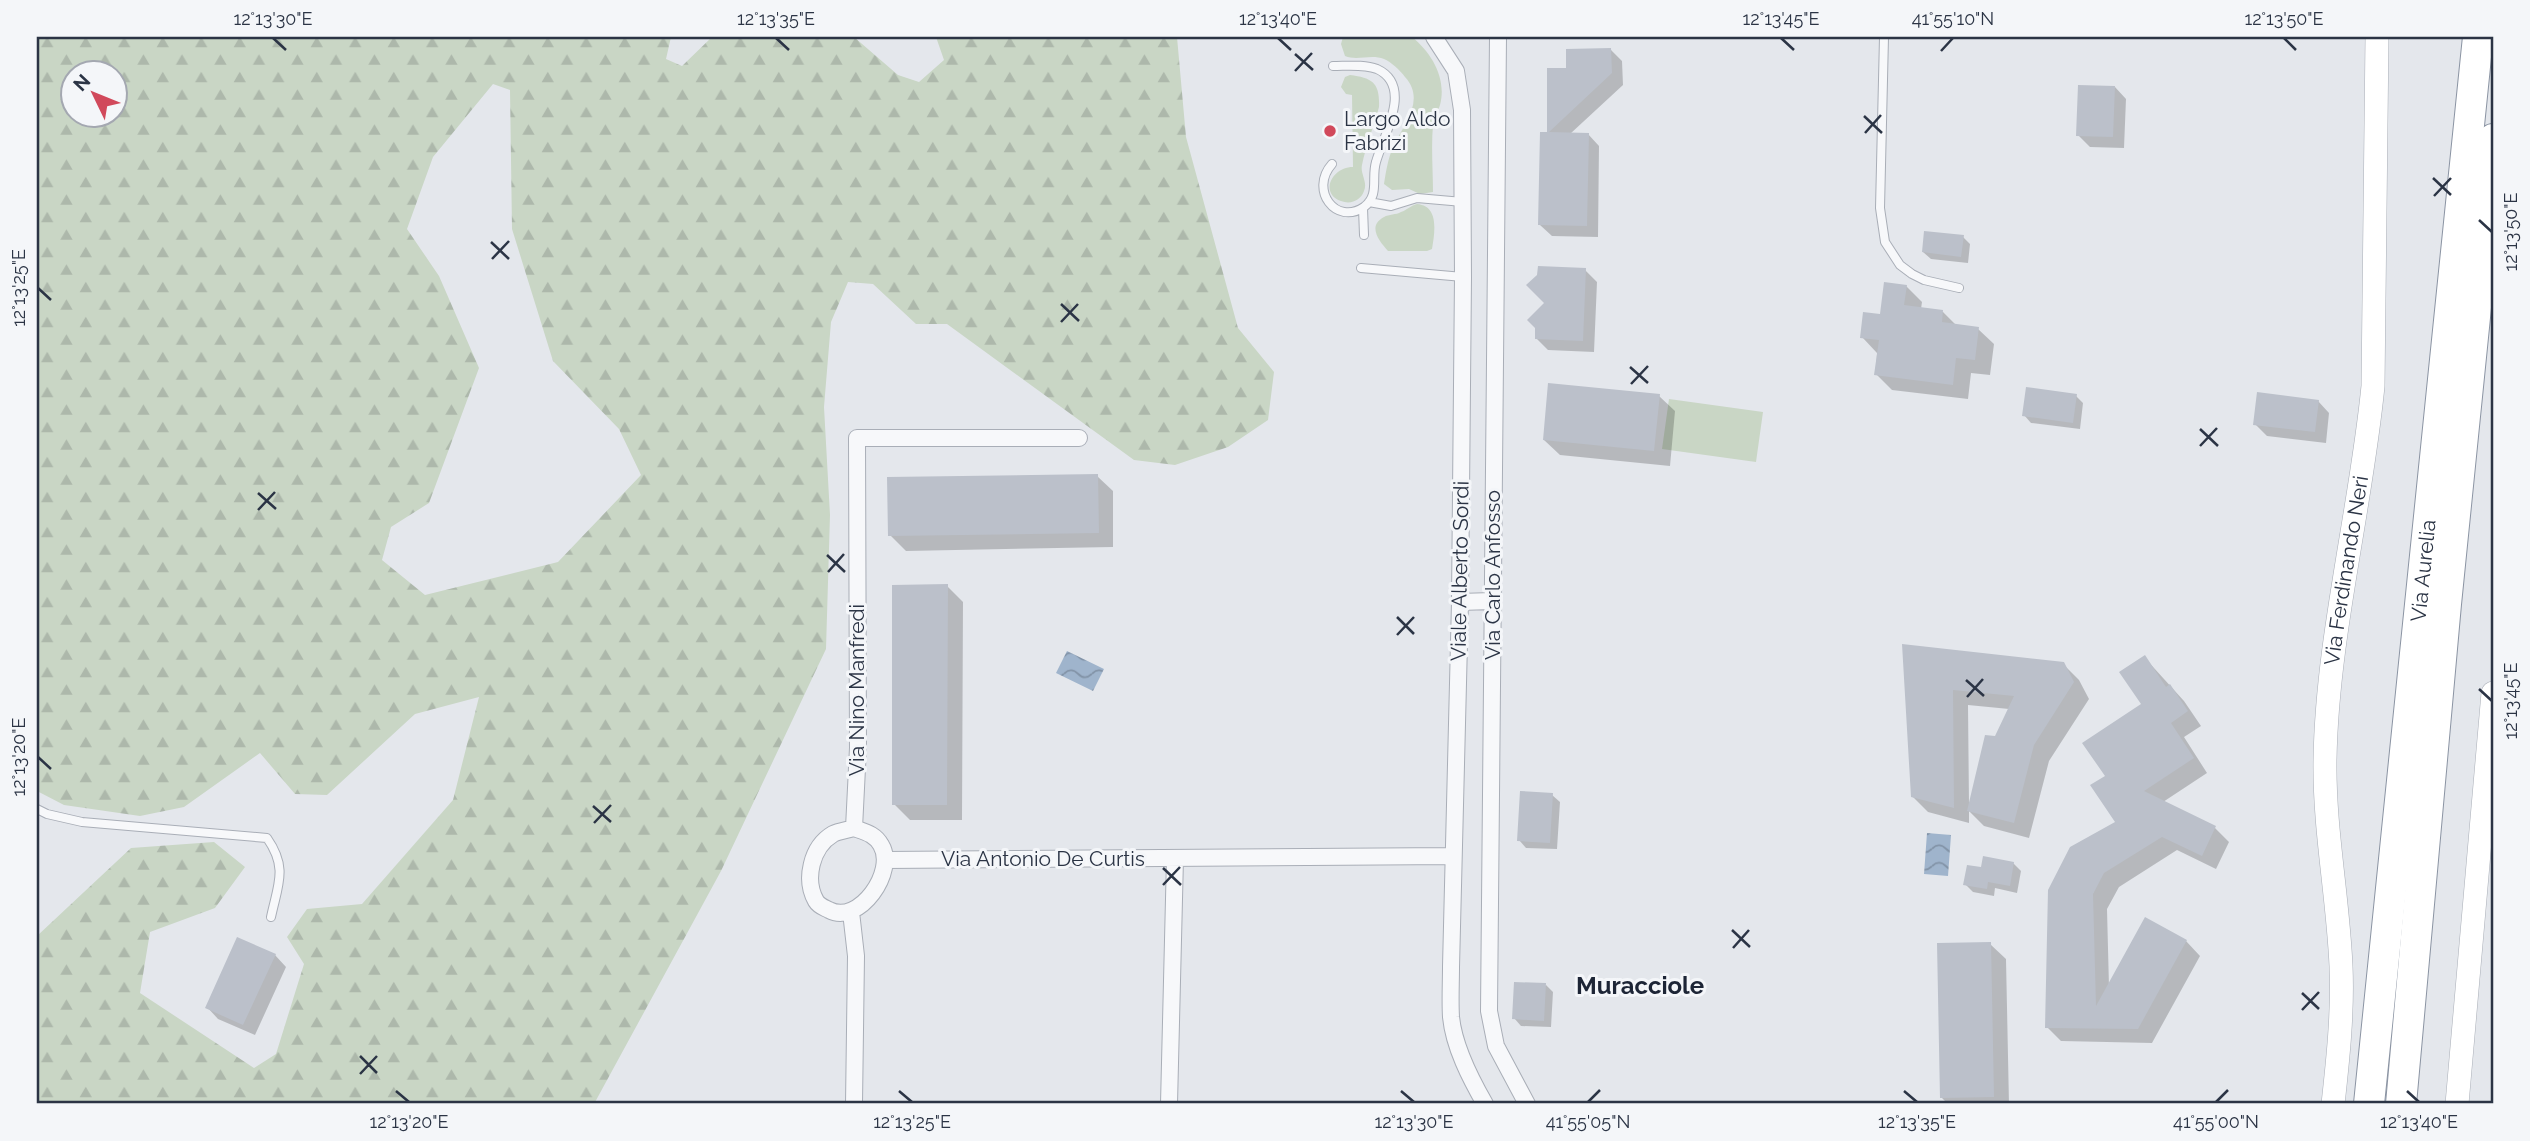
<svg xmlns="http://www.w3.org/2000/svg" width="2530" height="1141" viewBox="0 0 2530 1141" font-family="Raleway,sans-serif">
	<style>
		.green { fill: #c9d6c5 }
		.forest { fill: url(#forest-firs); fill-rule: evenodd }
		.water { fill: url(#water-waves) }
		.shadow { fill: #0003; fill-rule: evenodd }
		.building { fill: #bbc0ca }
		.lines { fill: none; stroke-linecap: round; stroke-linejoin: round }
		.lane-casing { stroke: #a9aeb7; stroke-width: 10 }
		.street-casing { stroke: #a9aeb7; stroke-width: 18 }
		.secondary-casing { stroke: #a9aeb7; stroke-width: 24 }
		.highway-casing { stroke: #8b94a3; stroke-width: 32 }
		.lane { stroke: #f7f8fa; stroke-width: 8 }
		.street { stroke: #f7f8fa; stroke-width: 16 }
		.secondary { stroke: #fff; stroke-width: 23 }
		.highway { stroke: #fff; stroke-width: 30 }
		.ticks { fill: none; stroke: #2b3445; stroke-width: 2.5 }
		.poi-dot { fill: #d1495b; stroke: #f4f6f9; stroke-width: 2.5 }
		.labels { text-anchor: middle; stroke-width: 6; stroke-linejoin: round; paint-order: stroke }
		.poi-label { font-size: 21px; fill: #2b3445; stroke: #f4f6f9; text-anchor: start }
		.street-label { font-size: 21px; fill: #2b3445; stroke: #f4f6f9 }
		.quarter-label { font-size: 24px; font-weight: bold; fill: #1d2536; stroke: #f4f6f9 }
		.neatline { fill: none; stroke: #2b3445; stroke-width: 2.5 }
		.ticks-label { font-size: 18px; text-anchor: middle; fill: #2b3445 }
	</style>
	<defs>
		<pattern id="forest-firs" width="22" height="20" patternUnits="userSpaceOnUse" patternTransform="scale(1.75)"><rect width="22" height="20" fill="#c9d6c5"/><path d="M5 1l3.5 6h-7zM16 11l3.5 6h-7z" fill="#adb8ab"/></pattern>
		<pattern id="water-waves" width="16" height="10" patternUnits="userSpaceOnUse" patternTransform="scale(1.75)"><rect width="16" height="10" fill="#9fb4cc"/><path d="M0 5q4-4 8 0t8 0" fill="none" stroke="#8293a7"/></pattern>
	</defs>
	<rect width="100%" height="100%" fill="#e4e7ec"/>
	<path class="green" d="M 1343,37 L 1412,37 C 1432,53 1447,79 1440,105 C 1438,112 1433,118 1433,125 C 1431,147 1433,170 1433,192 L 1420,194 L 1409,189 L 1392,190 L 1384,184 C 1386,171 1388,159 1393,147 C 1404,124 1426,100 1405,77 C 1400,70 1391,62 1384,59 C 1371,54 1357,61 1345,56 L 1341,44 Z
		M 1350,75 C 1373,78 1380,83 1379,107 C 1374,126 1366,145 1362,165 C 1360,174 1368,182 1364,191 C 1361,200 1351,205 1341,201 C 1319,193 1332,167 1353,167 L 1352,95 L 1346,94 L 1341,87 L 1345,77 Z
		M 1417,204 C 1439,206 1435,231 1432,249 L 1427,251 L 1388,251 C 1379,241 1367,226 1384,217 C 1389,214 1396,215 1401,212 C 1407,210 1410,206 1417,204 Z
		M 1669,399 L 1763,412 L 1756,462 L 1662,449 Z"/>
	<path class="forest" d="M 37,37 L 671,37 L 666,59 L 682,66 L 712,37 L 854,37 L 898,75 L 919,82 L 944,60 L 936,37 L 1177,37 L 1186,137 L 1238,328 L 1274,372 L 1268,420 L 1228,447 L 1175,465 L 1134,460 L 947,324 L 916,324 L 873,284 L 848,282 L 831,322 L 824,407 L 830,515 L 826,649 L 721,871 L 594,1104 L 37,1104 L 37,936 L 131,848 L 214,842 L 245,867 L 215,908 L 150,932 L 140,993 L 254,1068 L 276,1054 L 304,964 L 287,937 L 307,909 L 362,904 L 453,800 L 479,697 L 415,714 L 327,795 L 295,794 L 260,753 L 184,807 L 140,816 L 64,805 L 37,791 ZM 74,74 L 116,74 L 116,116 L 74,116 ZM 493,84 L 510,90 L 512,229 L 553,361 L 619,429 L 641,475 L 558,562 L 425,595 L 382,560 L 391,527 L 429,503 L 479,368 L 439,276 L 407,229 L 433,157 Z"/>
	<path class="water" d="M 1067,651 L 1104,669 L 1093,691 L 1056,673 Z
		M 1927,833 L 1951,835 L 1948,876 L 1924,874 Z"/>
	<path class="shadow" d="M 1611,50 L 1622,61 L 1623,85 L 1570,134 L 1588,134 L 1599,146 L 1598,237 L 1552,236 L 1540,225 L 1549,134 L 1549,70 L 1568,69 Z
		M 2115,87 L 2126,99 L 2124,148 L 2090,147 L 2078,135 Z
		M 1963,237 L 1970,244 L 1968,263 L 1931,259 L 1923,252 Z
		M 1585,270 L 1597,282 L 1594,352 L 1548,350 L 1536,338 L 1546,303 Z
		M 1906,286 L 1922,302 L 1921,309 L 1943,312 L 1957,326 L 1978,329 L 1994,344 L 1990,375 L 1971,373 L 1968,399 L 1892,390 L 1876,374 L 1877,353 L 1862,337 Z
		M 1659,396 L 1675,411 L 1670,466 L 1560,455 L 1544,440 Z
		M 2076,396 L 2083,403 L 2080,429 L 2031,423 L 2024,415 Z
		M 2318,401 L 2329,413 L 2326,443 L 2267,436 L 2255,424 Z
		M 1097,476 L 1113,491 L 1113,547 L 906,551 L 890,535 Z
		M 947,586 L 963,602 L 962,820 L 910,820 L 894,804 Z
		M 1904,646 L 2063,664 L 2079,680 L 2089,699 L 2049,761 L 2029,838 L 1984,826 L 1969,811 L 1969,823 L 1928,812 L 1912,796 ZM 1968,705 L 2009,709 L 1969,804 Z
		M 2144,657 L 2184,701 L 2201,726 L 2184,737 L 2207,773 L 2163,802 L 2215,828 L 2229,842 L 2216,869 L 2177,850 L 2119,887 L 2107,909 L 2109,987 L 2186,941 L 2200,956 L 2152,1043 L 2061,1041 L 2047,1027 L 2117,823 L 2107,776 L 2143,705 Z
		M 1552,795 L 1560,802 L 1557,849 L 1526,848 L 1519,840 Z
		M 2013,863 L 2021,871 L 2017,893 L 1995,888 L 1994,896 L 1973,892 L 1965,884 L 1982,869 Z
		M 1990,944 L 2006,959 L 2009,1104 L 1948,1104 L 1942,1098 Z
		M 275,955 L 286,967 L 255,1035 L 218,1019 L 207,1007 Z
		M 1546,985 L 1553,992 L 1551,1027 L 1521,1026 L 1514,1018 Z"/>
	<path class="building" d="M 1611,48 L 1612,73 L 1549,132 L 1589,133 L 1587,226 L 1538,225 L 1540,132 L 1547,132 L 1547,68 L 1566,68 L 1566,49 Z
		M 2078,85 L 2115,86 L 2113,137 L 2076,136 Z
		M 1924,231 L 1964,235 L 1961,257 L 1922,252 Z
		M 1538,266 L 1586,268 L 1583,341 L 1535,339 L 1535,328 L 1527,320 L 1544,303 L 1526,285 L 1537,275 Z
		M 1884,282 L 1907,285 L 1904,305 L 1943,310 L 1942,322 L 1979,327 L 1975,360 L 1956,358 L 1953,385 L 1874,375 L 1879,340 L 1860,338 L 1863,312 L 1880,314 Z
		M 1548,383 L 1660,394 L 1654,451 L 1543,440 Z
		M 2026,387 L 2077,394 L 2073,423 L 2022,416 Z
		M 2257,392 L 2319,400 L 2315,432 L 2253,425 Z
		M 1098,474 L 1099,533 L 888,536 L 887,477 Z
		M 948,584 L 947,805 L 892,805 L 892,585 Z
		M 1902,644 L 2064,662 L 2074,682 L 2034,745 L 2014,823 L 1967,811 L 1985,735 L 1995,736 L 2014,696 L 1953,690 L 1954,808 L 1911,797 Z
		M 2145,655 L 2166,687 L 2170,684 L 2188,711 L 2171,723 L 2194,758 L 2144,791 L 2216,826 L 2202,856 L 2162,837 L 2104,873 L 2093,894 L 2096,1006 L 2145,917 L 2187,940 L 2138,1029 L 2045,1028 L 2048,890 L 2070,847 L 2115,822 L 2090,785 L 2105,776 L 2082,743 L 2141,704 L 2119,672 Z
		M 1520,791 L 1553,793 L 1550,843 L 1517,841 Z
		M 1983,856 L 2014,862 L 2010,886 L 1988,882 L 1987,889 L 1963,885 L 1967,865 L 1981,867 Z
		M 237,937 L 276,954 L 243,1025 L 205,1008 Z
		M 1991,942 L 1994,1097 L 1940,1098 L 1937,943 Z
		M 1514,982 L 1546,983 L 1544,1021 L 1512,1019 Z"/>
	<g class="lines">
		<g class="lane-casing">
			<path id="lane" d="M 1884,37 L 1880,208 L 1885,242 L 1900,265 L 1912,274 L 1924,280 L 1959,288
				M 1332,164 C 1309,190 1336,226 1364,207 C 1380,195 1371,178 1376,162 C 1383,136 1414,86 1377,69 C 1364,64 1347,66 1333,66
				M 1369,202 L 1391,206 L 1417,198 L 1463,202
				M 1363,208 L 1364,235
				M 1361,268 L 1463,277
				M 37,809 L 47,814 L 82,822 L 267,838 C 288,868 278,884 271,917"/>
		</g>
		<g class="street-casing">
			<path id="street" d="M 1434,37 L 1456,71 L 1462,110 L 1463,277 L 1460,602 L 1451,967 C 1451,983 1450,1000 1451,1017 C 1454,1047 1470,1078 1485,1104
				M 1498,37 L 1489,1011 L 1496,1046 L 1527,1104
				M 1460,602 L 1492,601
				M 854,828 L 858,748 L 857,438 L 1079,438
				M 854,828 C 865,832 875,834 881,845 C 897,871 859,926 829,910 C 823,907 819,906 816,901 C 804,880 811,847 833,834 C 839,831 848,830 854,828 Z
				M 885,860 L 1453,856
				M 851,912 L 856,956 L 854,1104
				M 1169,1104 L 1175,858"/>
		</g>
		<g class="secondary-casing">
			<g id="secondary">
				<path id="s1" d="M 2333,1104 C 2338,1059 2343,1012 2341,966 C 2338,897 2324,829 2325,760 C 2327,637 2361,509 2373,386 L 2377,37"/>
				<path d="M 2457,1104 L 2493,693"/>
			</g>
		</g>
		<g class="highway-casing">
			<g id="highway">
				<path id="s2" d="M 2369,1104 L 2478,37"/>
				<path d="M 2401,1104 L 2446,604 L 2493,139"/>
			</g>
		</g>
		<use href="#lane" class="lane"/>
		<use href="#street" class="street"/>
		<use href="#secondary" class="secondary"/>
		<use href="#highway" class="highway"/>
	</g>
	<path class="ticks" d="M 273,38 L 286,50M 776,38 L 789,50M 1278,38 L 1291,50M 1781,38 L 1794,50M 2284,38 L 2296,50M 1941,51 L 1953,38M 1295,54 L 1313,70M 1295,71 L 1312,53M 1864,116 L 1882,133M 1865,133 L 1881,115M 2433,178 L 2451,195M 2434,196 L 2451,178M 2479,220 L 2492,232M 491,242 L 509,259M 492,259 L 509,241M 38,288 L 51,300M 1061,304 L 1079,321M 1061,322 L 1078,304M 1630,367 L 1648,383M 1631,384 L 1648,366M 2200,429 L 2218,446M 2200,446 L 2217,428M 258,493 L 276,509M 258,510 L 275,492M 827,555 L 845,572M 828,572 L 844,554M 1397,617 L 1414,634M 1397,635 L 1414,617M 1966,680 L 1984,696M 2479,689 L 2492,701M 1967,697 L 1983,679M 38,757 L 51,769M 593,806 L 611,822M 594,823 L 611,805M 1163,868 L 1181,885M 1163,885 L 1180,867M 1732,930 L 1750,947M 1733,948 L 1749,930M 2302,993 L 2319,1009M 2302,1010 L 2319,992M 360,1056 L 377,1073M 360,1074 L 377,1056M 396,1091 L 409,1102M 899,1091 L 912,1102M 1401,1091 L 1414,1102M 1904,1091 L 1917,1102M 2407,1091 L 2419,1102M 1588,1102 L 1600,1090M 2216,1102 L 2228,1090"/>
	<circle class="poi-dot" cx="1330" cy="131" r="7"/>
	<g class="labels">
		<g class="poi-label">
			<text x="1344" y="126">Largo Aldo<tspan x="1344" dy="24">Fabrizi</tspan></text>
		</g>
		<g class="street-label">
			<text dy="7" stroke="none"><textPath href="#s2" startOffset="536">Via Aurelia</textPath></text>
			<text transform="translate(1460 571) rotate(-89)" y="7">Viale Alberto Sordi</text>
			<text dy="7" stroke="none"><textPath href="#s1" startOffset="536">Via Ferdinando Neri</textPath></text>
			<text transform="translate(1493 575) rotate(-90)" y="7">Via Carlo Anfosso</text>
			<text transform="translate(857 690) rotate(-90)" y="7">Via Nino Manfredi</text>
			<text x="1043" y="866">Via Antonio De Curtis</text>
		</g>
		<g class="quarter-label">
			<text x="1640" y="994">Muracciole</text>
		</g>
	</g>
	<rect width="2530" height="1141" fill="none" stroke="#f4f6f9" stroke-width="77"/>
	<g transform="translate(94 94) rotate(313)"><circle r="33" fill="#f4f6f9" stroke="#a4a8b1" stroke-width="2"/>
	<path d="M0-5L12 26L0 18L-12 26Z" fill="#d1495b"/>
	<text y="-10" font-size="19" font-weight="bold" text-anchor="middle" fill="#2b3445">N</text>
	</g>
	<rect x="38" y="38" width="2454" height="1064" class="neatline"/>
	<g class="ticks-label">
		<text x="273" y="25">12°13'30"E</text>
		<text x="776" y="25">12°13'35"E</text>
		<text x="1278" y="25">12°13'40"E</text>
		<text x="1781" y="25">12°13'45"E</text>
		<text x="1953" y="25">41°55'10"N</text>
		<text x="2284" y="25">12°13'50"E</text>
		<text transform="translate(2511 232) rotate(-90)" y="6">12°13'50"E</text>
		<text transform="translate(19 288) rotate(-90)" y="6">12°13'25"E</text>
		<text transform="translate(2511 701) rotate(-90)" y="6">12°13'45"E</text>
		<text transform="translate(19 757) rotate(-90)" y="6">12°13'20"E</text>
		<text x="409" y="1128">12°13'20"E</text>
		<text x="912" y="1128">12°13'25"E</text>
		<text x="1414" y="1128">12°13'30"E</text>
		<text x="1588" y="1128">41°55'05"N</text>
		<text x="1917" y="1128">12°13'35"E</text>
		<text x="2216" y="1128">41°55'00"N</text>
		<text x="2419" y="1128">12°13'40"E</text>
	</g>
</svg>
